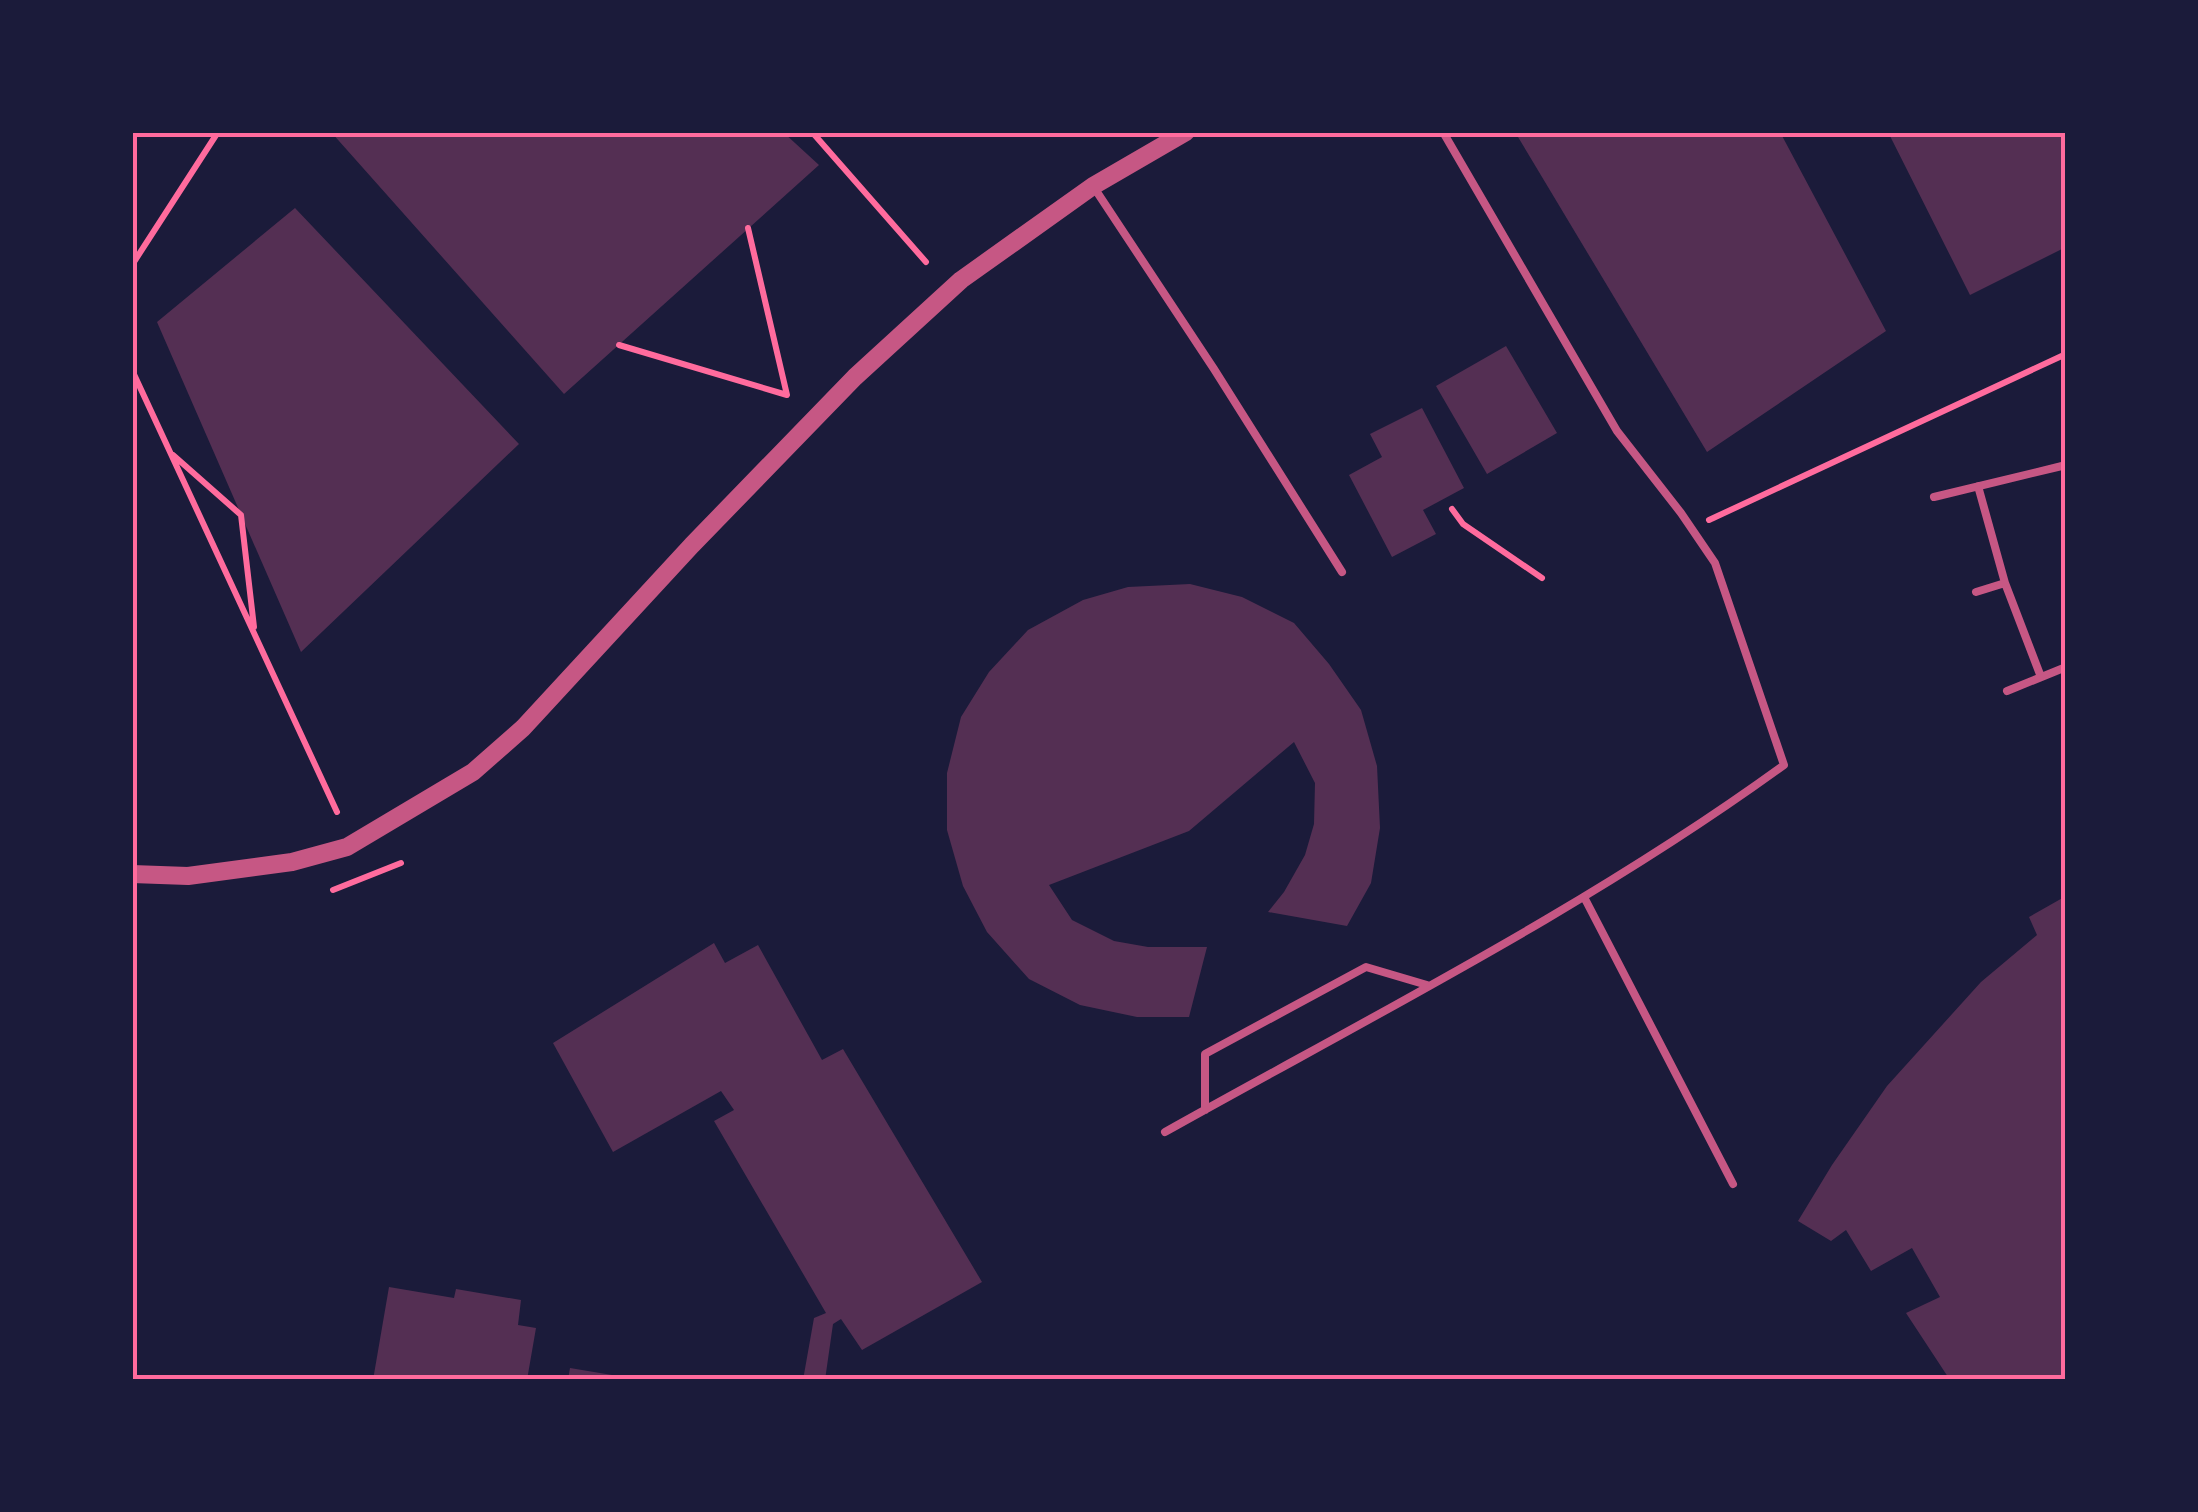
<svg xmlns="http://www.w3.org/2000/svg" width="2198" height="1512" viewBox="0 0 2198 1512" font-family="'Roboto Condensed',sans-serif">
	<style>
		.building { fill: #542f53 }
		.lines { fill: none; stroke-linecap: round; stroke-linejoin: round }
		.path { stroke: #ff6b9d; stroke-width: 6 }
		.service { stroke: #c65784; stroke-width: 8 }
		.tertiary { stroke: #c65784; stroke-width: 18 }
		.neatline { fill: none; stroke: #ff6b9d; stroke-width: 4 }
	</style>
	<rect width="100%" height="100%" fill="#1b1b3a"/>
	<path class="building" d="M 331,132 L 783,132 L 819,165 L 564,394 Z
		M 1515,132 L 1780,132 L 1886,331 L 1707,452 Z
		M 1888,132 L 2066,132 L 2066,247 L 1970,295 Z
		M 295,208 L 519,444 L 301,652 L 157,322 Z
		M 1506,346 L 1557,433 L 1487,474 L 1436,386 Z
		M 1422,408 L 1464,488 L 1423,510 L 1436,534 L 1392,557 L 1349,475 L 1382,457 L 1370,434 Z
		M 1190,584 L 1242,597 L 1294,623 L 1329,664 L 1361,710 L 1377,766 L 1380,828 L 1371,883 L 1347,926 L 1268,912 L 1284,892 L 1305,855 L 1314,824 L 1315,783 L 1294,742 L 1189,831 L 1049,885 L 1072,920 L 1114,941 L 1148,947 L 1207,947 L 1189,1017 L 1137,1017 L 1080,1005 L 1029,979 L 987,932 L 963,886 L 947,830 L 947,773 L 961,717 L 989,672 L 1028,630 L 1083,600 L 1128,587 Z
		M 2066,896 L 2066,1380 L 1950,1380 L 1906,1313 L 1940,1297 L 1912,1248 L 1871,1271 L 1846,1230 L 1831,1241 L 1798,1221 L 1832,1165 L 1887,1086 L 1981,982 L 2037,935 L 2029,917 Z
		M 714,943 L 725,963 L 758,945 L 822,1060 L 843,1049 L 982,1282 L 862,1350 L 841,1319 L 833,1324 L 825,1380 L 803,1380 L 814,1318 L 826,1313 L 714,1121 L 734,1110 L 721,1091 L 613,1152 L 553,1043 Z
		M 389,1287 L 454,1298 L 456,1289 L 521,1300 L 518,1325 L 536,1328 L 527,1380 L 373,1380 Z
		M 570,1368 L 624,1377 L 624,1380 L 568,1380 Z"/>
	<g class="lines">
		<path class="path" d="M 812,132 L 926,262
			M 132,265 L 218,132
			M 619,345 L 787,395 L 748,228
			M 132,370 L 337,812
			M 173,455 L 241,515 L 254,627
			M 1452,509 L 1463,524 L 1542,578
			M 1709,520 L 2066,354
			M 333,890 L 401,863"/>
		<path class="service" d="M 1093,186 L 1214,369 L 1342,572
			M 1934,497 L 2066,465
			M 2005,583 L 2041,677
			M 1976,592 L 2005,583 L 1978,486
			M 2007,691 L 2066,667
			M 1584,897 L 1733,1184
			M 1205,1110 L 1205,1054 L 1366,967 L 1427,985
			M 1165,1132 C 1374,1015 1590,906 1784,765 L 1715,563 L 1681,513 L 1617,431 L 1443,132"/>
		<path class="tertiary" d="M 132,874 L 188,876 L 292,862 L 347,847 L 473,772 L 523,728 L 692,545 L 855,377 L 961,280 L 1093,186 L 1186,132"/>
	</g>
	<rect width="2198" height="1512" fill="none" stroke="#1b1b3a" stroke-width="270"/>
	<rect x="135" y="135" width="1928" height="1242" class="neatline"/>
</svg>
